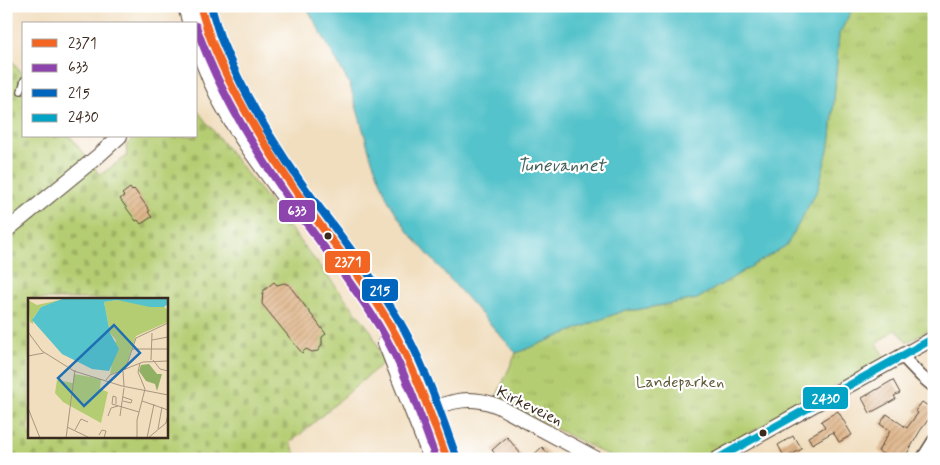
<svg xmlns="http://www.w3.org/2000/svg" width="940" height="465" viewBox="0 0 940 465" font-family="Mynerve,sans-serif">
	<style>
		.cemetery { fill: url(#cemetery-stones); stroke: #787c48; fill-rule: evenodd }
		.park { fill: url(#park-tufts); stroke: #787c48 }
		.water { fill: #55c3cb; stroke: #487674 }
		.building { fill: url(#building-hatch) }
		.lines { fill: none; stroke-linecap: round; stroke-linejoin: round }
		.service-casing { stroke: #564536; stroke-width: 8 }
		.minor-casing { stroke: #564536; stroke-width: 14 }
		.tertiary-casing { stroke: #564536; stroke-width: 16 }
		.primary-casing { stroke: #564536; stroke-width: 20 }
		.service { stroke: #fff; stroke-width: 5.5 }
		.minor { stroke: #fff; stroke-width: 11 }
		.tertiary { stroke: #fff; stroke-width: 14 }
		.primary { stroke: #fff; stroke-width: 18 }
		.bus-1-casing { stroke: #fff; stroke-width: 11 }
		.bus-2-casing { stroke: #fff; stroke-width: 11 }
		.bus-3-casing { stroke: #fff; stroke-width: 11 }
		.bus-4-casing { stroke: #fff; stroke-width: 11 }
		.bus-1 { stroke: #f26522; stroke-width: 8 }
		.bus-2 { stroke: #8e44ad; stroke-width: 8 }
		.bus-3 { stroke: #0065bd; stroke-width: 8 }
		.bus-4 { stroke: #03a3c5; stroke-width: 8 }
		.bus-dot { fill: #3b2a1e; stroke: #fff; stroke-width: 2 }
		.labels { text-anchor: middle; stroke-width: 4.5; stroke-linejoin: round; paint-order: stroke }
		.park-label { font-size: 16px; fill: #605b37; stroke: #fff }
		.street-label { font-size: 16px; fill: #3b2a1e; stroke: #fff }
		.water-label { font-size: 18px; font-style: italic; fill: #44605b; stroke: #fff }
		.inset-road { fill: none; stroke: #a8967f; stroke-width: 1 }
		.view { fill: #1f6fb2; fill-opacity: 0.15; stroke: #1f6fb2; stroke-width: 2.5 }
		.inset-edge { fill: none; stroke: #3b2a1e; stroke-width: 2.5 }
		.line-badge { stroke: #fff; stroke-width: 2 }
		.badge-label { font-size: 14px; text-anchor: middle; font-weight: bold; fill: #fff }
	</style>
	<defs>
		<pattern id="cemetery-stones" width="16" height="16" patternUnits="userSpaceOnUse" patternTransform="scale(1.25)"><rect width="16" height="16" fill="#b5cd72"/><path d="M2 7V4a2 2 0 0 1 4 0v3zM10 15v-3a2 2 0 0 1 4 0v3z" fill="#9db062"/></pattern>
		<pattern id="park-tufts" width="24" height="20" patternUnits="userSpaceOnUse" patternTransform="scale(1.25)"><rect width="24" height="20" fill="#b5cd72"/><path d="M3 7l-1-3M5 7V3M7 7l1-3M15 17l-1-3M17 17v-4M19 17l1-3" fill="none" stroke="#9db062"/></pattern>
		<pattern id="building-hatch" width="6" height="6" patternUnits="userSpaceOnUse" patternTransform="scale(1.25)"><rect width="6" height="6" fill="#dfb487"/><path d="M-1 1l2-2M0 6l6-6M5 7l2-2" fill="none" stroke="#b6936e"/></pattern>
	</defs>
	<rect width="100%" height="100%" fill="#fff"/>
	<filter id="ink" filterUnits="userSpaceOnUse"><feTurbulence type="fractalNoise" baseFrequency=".02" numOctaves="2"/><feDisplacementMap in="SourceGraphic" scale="10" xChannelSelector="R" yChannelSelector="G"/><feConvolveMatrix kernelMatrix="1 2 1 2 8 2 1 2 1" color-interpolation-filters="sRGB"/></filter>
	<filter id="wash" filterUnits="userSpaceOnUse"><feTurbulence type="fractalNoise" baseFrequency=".0096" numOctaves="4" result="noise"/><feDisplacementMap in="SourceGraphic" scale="20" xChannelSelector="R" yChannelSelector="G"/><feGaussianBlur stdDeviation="1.12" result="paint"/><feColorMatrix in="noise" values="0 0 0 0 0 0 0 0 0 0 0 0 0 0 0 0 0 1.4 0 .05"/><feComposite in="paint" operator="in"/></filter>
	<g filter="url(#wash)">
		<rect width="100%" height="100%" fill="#f1debf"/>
		<path class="cemetery" d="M 6,53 L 24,76 L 24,136 L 70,136 L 100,175 L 127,156 L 126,145 L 136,136 L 196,136 L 196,109 L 371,331 L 384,362 L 290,443 L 299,459 L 6,459 ZM 29,299 L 166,299 L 166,436 L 29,436 Z"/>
		<path class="park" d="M 854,6 L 934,6 L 934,327 L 907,342 L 896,329 L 877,343 L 885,359 L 702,459 L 615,459 L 496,398 L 516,353 L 625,310 L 635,310 L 697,299 L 787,245 L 831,138 L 839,34 Z"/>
		<path class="water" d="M 306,6 L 854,6 L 839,34 L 831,138 L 818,189 L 787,245 L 697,299 L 635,310 L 625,310 L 516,353 L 408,232 L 388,200 L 371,157 L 350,85 Z"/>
		<g id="blocks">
			<path class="building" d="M 130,188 L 132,191 L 134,189 L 150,211 L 148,212 L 152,217 L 141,224 L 138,220 L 136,221 L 120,199 L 124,196 L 122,194 Z
				M 274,282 L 277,285 L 284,283 L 289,285 L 326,334 L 322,337 L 322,345 L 318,351 L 312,352 L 306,349 L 302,353 L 262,304 L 263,291 Z
				M 893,380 L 900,393 L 894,396 L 896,399 L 870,413 L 862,398 Z
				M 922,402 L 934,410 L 934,412 L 920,431 L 904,459 L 891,459 L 878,451 L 890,431 L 880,424 L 887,414 L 907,428 L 918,413 L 915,411 Z
				M 838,411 L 852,435 L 839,442 L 833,432 L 812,444 L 808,437 L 825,427 L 821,421 Z
				M 793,436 L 795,440 L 796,439 L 802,449 L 785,458 L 778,445 Z
				M 507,437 L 525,459 L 499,459 L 492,450 Z
				M 542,447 L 553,459 L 529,459 Z"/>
		</g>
	</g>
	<g filter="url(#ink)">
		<use href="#blocks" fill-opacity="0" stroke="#564536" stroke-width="1"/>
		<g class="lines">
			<g class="service-casing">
				<path id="service" d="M 21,91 L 24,80"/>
			</g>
			<g class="minor-casing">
				<path id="minor" d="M 902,356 L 921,376 L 934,387
					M 922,459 L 934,440"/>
			</g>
			<g class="tertiary-casing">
				<path id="tertiary" d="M 6,231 L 98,156 L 120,136
					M 421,412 C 450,402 468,394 498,406 L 597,459
					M 717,459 L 934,338"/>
			</g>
			<g class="primary-casing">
				<path id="primary" d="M 187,6 L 192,24
					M 200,6 L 212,42 L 224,69 L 249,119 L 291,185 L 369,292 L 389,323 L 407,358 L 429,409 L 447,459
					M 196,37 C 205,66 217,94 233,121 C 249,148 268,172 286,197
					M 387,343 L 433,459"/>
			</g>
			<use href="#service" class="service"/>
			<use href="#minor" class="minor"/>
			<use href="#tertiary" class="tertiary"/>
			<use href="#primary" class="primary"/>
			<g class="bus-1-casing">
				<path id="bus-1" d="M 200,6 C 204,18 207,30 212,42 C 232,93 261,140 291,184 C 322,231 361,274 389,323 C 414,366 430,413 447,459"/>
			</g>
			<g class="bus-2-casing">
				<path id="bus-2" d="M 196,26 C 216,85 248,139 283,190 C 314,236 350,279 379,326 C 404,367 420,414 436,459"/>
			</g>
			<g class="bus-3-casing">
				<path id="bus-3" d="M 211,6 C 214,17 217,28 221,39 C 241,89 269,137 300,181 C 332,226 368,269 397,317 C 423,360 439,409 456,456"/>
			</g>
			<g class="bus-4-casing">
				<path id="bus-4" d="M 717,459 L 934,338"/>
			</g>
			<use href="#bus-1" class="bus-1"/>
			<use href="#bus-2" class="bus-2"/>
			<use href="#bus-3" class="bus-3"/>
			<use href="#bus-4" class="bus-4"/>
		</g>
	</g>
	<g class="bus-dot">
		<circle cx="328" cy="236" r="4.5"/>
		<circle cx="763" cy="433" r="4.5"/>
	</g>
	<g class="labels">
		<g class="park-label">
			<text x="680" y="387">Landeparken</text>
		</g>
		<g class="street-label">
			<text transform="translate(530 405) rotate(26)" y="6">Kirkeveien</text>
		</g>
		<g class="water-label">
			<text x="561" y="171">Tunevannet</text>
		</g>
	</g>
	<g transform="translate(28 298)">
		<rect width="140" height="140" fill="#f1debf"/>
		<path d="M 121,66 L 129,76 L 134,76 L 129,93 L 127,86 L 118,83 L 111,73 L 113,67 Z" fill="#90b064"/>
		<path d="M 36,1 L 13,9 L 5,20 L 5,26 L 2,24 L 0,2 L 9,7 Z" fill="#b5cd72"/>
		<path d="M 46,76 L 73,81 L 72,91 L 80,94 L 73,125 L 35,104 L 27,95 L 29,82 L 45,85 Z" fill="#b5cd72"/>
		<path d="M 89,2 L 136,9 L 140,12 L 140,24 L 108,38 L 97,71 L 82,76 L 88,42 L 82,35 L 76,4 Z" fill="#b5cd72"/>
		<path d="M 37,0 L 140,0 L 140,6 L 136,9 L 122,9 L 89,2 L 76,4 L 82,35 L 91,51 L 81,73 L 64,71 L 34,56 L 4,22 L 13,9 Z" fill="#55c3cb"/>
		<path class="inset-road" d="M 0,34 L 14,53 L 46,73 L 94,88 L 140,97M 124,42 L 140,39M 104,51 L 140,51M 0,58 L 16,55M 123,62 L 124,35M 125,62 L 132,71 L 140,73M 97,72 L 108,40 L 140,25M 95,73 L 96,88M 78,82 L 82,77 L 115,64 L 140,63M 95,103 L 103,105 L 104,102 L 95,99M 114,103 L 140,112M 88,106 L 88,99 L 85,98 L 84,106 L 111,114M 0,110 L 12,140M 80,118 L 83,110 L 90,108M 92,118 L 96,90M 39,129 L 62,140M 130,131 L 134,109M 47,132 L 53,121 L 60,124M 71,137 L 74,132 L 78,133 L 76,140M 38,140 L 47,72M 109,140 L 109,122 L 117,91 L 110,74 L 112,65M 119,140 L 126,106M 120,140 L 138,125 L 140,116"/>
		<path class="view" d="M 86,27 L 112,55 L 56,108 L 30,80 Z"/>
		<rect width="140" height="140" class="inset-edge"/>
	</g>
	<g class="line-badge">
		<rect x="278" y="199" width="38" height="24" rx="5" fill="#8e44ad"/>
		<rect x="324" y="250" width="47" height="24" rx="5" fill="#f26522"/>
		<rect x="361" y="278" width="38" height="24" rx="5" fill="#0065bd"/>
		<rect x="802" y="386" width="47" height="24" rx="5" fill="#03a3c5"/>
	</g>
	<g class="badge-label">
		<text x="297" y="215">633</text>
		<text x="348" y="266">2371</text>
		<text x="380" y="295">215</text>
		<text x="826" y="403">2430</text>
	</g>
	<rect width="940" height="465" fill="none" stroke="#fff" stroke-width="25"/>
	<rect x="22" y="22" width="175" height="115" fill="#ffffff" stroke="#b1aaa5"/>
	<rect x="32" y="39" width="25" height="8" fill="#f26522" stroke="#b1aaa5"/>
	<text x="68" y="48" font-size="15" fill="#3b2a1e">2371</text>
	<rect x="32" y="64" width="25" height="8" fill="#8e44ad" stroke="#b1aaa5"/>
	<text x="68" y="72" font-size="15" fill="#3b2a1e">633</text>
	<rect x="32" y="89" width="25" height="8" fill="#0065bd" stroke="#b1aaa5"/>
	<text x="68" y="98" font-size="15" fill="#3b2a1e">215</text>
	<rect x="32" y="114" width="25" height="8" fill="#03a3c5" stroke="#b1aaa5"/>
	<text x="68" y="122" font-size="15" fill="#3b2a1e">2430</text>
</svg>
